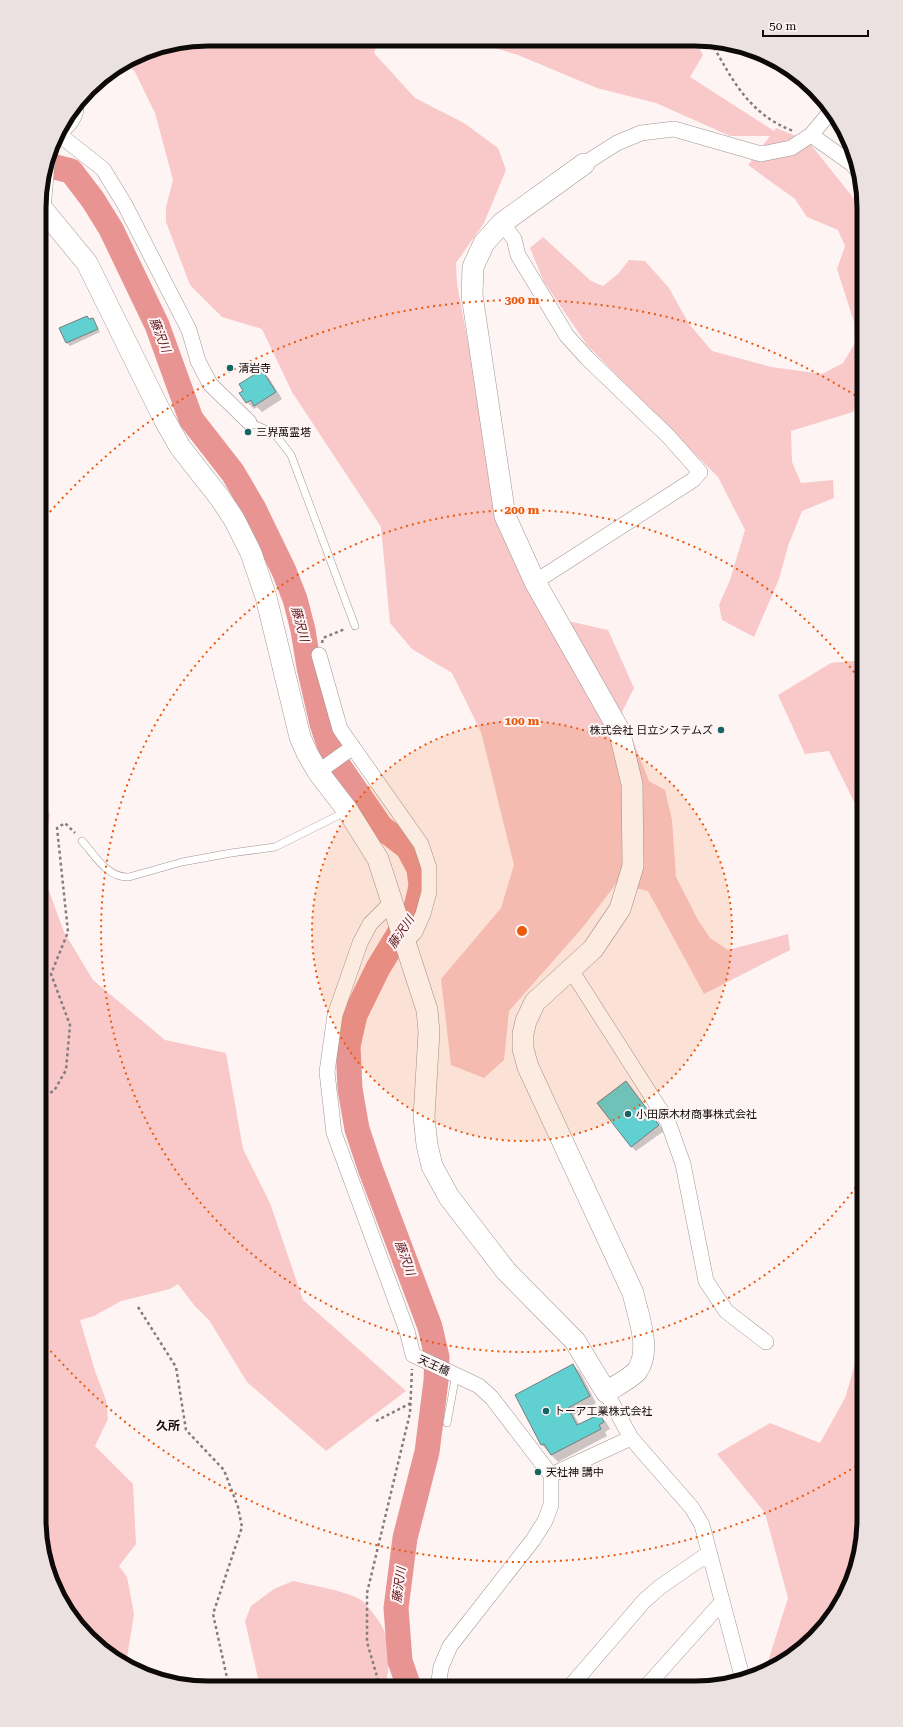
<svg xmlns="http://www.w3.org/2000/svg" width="903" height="1727" viewBox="0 0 903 1727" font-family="'Roboto Serif','Noto Sans JP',serif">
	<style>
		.green { fill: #f8c9c8 }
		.shadow { fill: #0003 }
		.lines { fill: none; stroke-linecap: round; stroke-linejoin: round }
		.river { stroke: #e89493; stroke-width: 25 }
		.building { fill: #60d0d1; stroke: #757e7e }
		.lane-casing { stroke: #9f9695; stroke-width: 8 }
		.street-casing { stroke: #9f9695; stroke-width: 16 }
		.secondary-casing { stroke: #9f9695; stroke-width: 22 }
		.path { stroke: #847d7d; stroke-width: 2.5; stroke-dasharray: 3 3; stroke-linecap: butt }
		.lane { stroke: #fff; stroke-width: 7 }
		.street { stroke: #fff; stroke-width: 15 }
		.secondary { stroke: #fff; stroke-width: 21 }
		.ring { fill: none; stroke: #e8590c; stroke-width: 2; stroke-dasharray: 2 4 }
		.poi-dot { fill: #166566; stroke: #fff4f4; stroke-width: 1.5 }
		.labels { text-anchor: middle; stroke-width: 4; stroke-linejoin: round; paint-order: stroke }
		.poi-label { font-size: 11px; fill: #0e0a0a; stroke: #fff4f4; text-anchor: start }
		.street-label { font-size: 11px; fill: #0e0a0a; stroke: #fff4f4 }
		.water-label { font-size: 12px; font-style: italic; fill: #5d131a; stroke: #fff4f4 }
		.neighbourhood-label { font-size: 12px; font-weight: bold; fill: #0e0a0a; stroke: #fff4f4 }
		.rim { fill: none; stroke: #0e0a0a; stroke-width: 5 }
		.centre { fill: #e8590c; stroke: #fff4f4; stroke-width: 2 }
		.ring-label { font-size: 12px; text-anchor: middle; font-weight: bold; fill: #e8590c; stroke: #fff4f4; stroke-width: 4; stroke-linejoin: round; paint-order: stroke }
	</style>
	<rect width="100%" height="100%" fill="#fff4f4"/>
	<path class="green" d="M 208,39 L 378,40 L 374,53 L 415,98 L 464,123 L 498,148 L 506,170 L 484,223 L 456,263 L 457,284 L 504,534 L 541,615 L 608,630 L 634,688 L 622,712 L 649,781 L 665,790 L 672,820 L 676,877 L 698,920 L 710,938 L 728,950 L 788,934 L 790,950 L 704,994 L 648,891 L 616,884 L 583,927 L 509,1011 L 504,1060 L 484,1078 L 451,1065 L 441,979 L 501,908 L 514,865 L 481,732 L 452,673 L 412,649 L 390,623 L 381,527 L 292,392 L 262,329 L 222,317 L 190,285 L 166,222 L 166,207 L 173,180 L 155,113 L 135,72 L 126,63 L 144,52 Z
		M 471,41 L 696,42 L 703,55 L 690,77 L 774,131 L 776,128 L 799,137 L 811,145 L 864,211 L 864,389 L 853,412 L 791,431 L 792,462 L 801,483 L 833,480 L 834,498 L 802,511 L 788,546 L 779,579 L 754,637 L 722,620 L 719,605 L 730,580 L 745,530 L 718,477 L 587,345 L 544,282 L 530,248 L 543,237 L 591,281 L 603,286 L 618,274 L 629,260 L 645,261 L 669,288 L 689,324 L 712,351 L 771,367 L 822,374 L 843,363 L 855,343 L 854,322 L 837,269 L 845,246 L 838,230 L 807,217 L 795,199 L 748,165 L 770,136 L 730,136 L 656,103 L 597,88 L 518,55 Z
		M 864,660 L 864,822 L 829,751 L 805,754 L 778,695 L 831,663 Z
		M 40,801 L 50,814 L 41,869 L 64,932 L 93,980 L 165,1040 L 226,1053 L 243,1149 L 270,1203 L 303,1300 L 406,1391 L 326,1451 L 247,1382 L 209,1320 L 194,1305 L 178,1284 L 170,1289 L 121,1301 L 94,1316 L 80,1320 L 95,1371 L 106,1400 L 108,1419 L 95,1446 L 133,1484 L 136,1544 L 119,1566 L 127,1577 L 134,1614 L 126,1664 L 124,1664 L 97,1646 L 67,1613 L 48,1573 L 39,1519 Z
		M 864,1334 L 864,1530 L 851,1583 L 829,1622 L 789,1659 L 765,1671 L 788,1598 L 765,1513 L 717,1454 L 770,1423 L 820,1443 L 845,1398 Z
		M 293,1581 C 311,1585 347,1591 361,1600 C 365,1603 369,1608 372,1612 C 392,1635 392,1658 385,1687 L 260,1687 L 245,1621 L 251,1606 L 274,1589 Z"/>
	<path class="shadow" d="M 92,319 L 100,332 L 70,346 L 67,343 L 60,329 Z
		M 262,371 L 269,378 L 282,399 L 262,412 L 257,407 L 254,409 L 247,402 L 245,391 Z
		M 631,1088 L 664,1131 L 636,1151 L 631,1146 Z
		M 573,1365 L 580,1372 L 596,1403 L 574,1415 L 580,1425 L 599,1415 L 606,1422 L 610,1429 L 605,1432 L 607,1436 L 558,1462 L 542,1445 L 516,1395 Z"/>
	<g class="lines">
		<path class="river" d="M 47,165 L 71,171 L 93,200 L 111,229 L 157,325 L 191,419 L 233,473 L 254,509 L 284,571 L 295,599 L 303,630 L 309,667 L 322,724 L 334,759 L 381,827 L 408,848 L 419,869 L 421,886 L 415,912 L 403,927 L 378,968 L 355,1015 L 348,1046 L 350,1089 L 357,1129 L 370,1168 L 430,1327 L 437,1357 L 436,1381 L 427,1452 L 405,1538 L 396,1608 L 400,1661 L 409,1687"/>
	</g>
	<path class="building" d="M 87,316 L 89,319 L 93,318 L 98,329 L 66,343 L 59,328 Z
		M 262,370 L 276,392 L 254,406 L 251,400 L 246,403 L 239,393 L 243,391 L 239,384 Z
		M 626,1081 L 659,1125 L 631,1147 L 597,1103 Z
		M 573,1364 L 590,1396 L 568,1408 L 577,1425 L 600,1414 L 604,1422 L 599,1425 L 601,1429 L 551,1455 L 544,1444 L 541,1445 L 515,1395 Z"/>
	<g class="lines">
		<g class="lane-casing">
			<path id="lane" d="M 61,136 C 71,130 83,116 79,104
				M 249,422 L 274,433 L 291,455 L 355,626
				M 82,841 C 95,855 107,878 129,877 L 182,862 L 231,853 L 275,847 L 347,811
				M 447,1423 L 456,1374"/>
		</g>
		<g class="street-casing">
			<path id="street" d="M 811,135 L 852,164 L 858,171
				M 55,139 L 61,136 L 103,169 L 125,205 L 189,330 L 198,361 L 210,384 L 249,422
				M 584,164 L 617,143 L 641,133 L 674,129 L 761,154 L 791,148 L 811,135 L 832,110
				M 43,209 L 47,164
				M 502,223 L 514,239 L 518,255 L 567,336 L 587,358 L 669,437 L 700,472 L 693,480 L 535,582
				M 319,655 L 340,729 L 421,844 L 429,868 L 429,892 L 423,914 L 415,932 L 405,942
				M 318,772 L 353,747
				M 391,903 L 370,924 L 360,943 L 335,1015 L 327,1072 L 334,1133 L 407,1331 L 413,1355 L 479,1386 L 492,1398 L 551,1475 L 551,1505 L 545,1521 L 533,1540 L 450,1646 L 441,1667 L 438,1687
				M 571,970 L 668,1122 L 683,1164 L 706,1281 L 726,1311 L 766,1342
				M 606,1392 L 631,1438 L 692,1508 L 702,1525 L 743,1680
				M 551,1475 L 631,1438
				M 569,1688 L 644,1601 L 660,1587 L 709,1553
				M 645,1688 L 722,1602"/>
		</g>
		<g class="secondary-casing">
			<path id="secondary" d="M 40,206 L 87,263 L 163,417 L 180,447 L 220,498 L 234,519 L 251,553 L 266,597 L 300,737 L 307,753 L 318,772 L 348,811 L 378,859 L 427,1010 L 429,1032 L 424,1117 L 427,1145 L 432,1166 L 449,1197 L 506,1271 L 575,1341 L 606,1392 C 614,1387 631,1378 637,1371 C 652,1350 638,1316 633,1293 L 528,1067 L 523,1049 L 523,1034 L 526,1021 L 535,1002 L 593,949 L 620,909 L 633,866 L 632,784 L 619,730 L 535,582 L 505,516 L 472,295 L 473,267 L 484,243 L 502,223 L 584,164"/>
		</g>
		<path class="path" d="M 711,42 C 733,81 749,114 793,131
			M 322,643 L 323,638 L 345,629
			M 39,1097 L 54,1091 L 66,1070 L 70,1025 L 51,974 L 68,932 L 57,828 L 65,823 L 75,833
			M 138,1307 L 176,1367 L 186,1430 L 224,1470 L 238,1507 L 242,1527 L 213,1614 L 229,1687
			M 376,1421 L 411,1403
			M 380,1687 L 367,1642 L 367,1593 L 410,1413 L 412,1369"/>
		<use href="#lane" class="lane"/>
		<use href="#street" class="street"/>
		<use href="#secondary" class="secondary"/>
	</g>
	<circle cx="522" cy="931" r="210" fill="#e8590c" fill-opacity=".12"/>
	<g class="ring">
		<circle cx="522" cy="931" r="210"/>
		<path d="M863 1178A421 421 0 1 1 863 684"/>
		<path d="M861 1463A631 631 0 0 1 42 1341M42 521A631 631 0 0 1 861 399"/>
	</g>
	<g class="poi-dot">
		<circle cx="230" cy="368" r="4"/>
		<circle cx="248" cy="432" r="4"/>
		<circle cx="721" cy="730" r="4"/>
		<circle cx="628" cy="1114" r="4"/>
		<circle cx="546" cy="1411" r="4"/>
		<circle cx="538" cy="1472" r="4"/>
	</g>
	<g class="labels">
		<g class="poi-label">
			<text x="238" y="372">清岩寺</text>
			<text x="256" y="436">三界萬霊塔</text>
			<text x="713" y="734" text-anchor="end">株式会社 日立システムズ</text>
			<text x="636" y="1118">小田原木材商事株式会社</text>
			<text x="554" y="1415">トーア工業株式会社</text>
			<text x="546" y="1476">天社神 講中</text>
		</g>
		<g class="street-label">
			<text transform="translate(434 1365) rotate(24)" y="4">天王橋</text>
		</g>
		<g class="water-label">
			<text transform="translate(160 335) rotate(69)" y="4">藤沢川</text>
			<text transform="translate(300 624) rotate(75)" y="4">藤沢川</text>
			<text transform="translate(401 932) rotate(-56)" y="4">藤沢川</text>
			<text transform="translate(405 1258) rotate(70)" y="4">藤沢川</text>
			<text transform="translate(399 1585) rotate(-83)" y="4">藤沢川</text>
		</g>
		<g class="neighbourhood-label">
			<text x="168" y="1430">久所</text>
		</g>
	</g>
	<path d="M0 0H903V1727H0ZM208 46H695A162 162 0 0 1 857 208V1519A162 162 0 0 1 695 1681H208A162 162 0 0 1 46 1519V208A162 162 0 0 1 208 46Z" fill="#ece1e1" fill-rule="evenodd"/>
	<path class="rim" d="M208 46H695A162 162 0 0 1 857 208V1519A162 162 0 0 1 695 1681H208A162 162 0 0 1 46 1519V208A162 162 0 0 1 208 46Z"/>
	<circle cx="522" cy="931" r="6" class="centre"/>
	<g class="ring-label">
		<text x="522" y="304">300 m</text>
		<text x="522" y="514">200 m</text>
		<text x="522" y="725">100 m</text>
	</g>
	<path d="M763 30v6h105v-6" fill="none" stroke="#0e0a0a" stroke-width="2"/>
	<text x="769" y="30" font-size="12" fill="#0e0a0a" stroke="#fff4f4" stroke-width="3" paint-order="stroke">50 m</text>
</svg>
